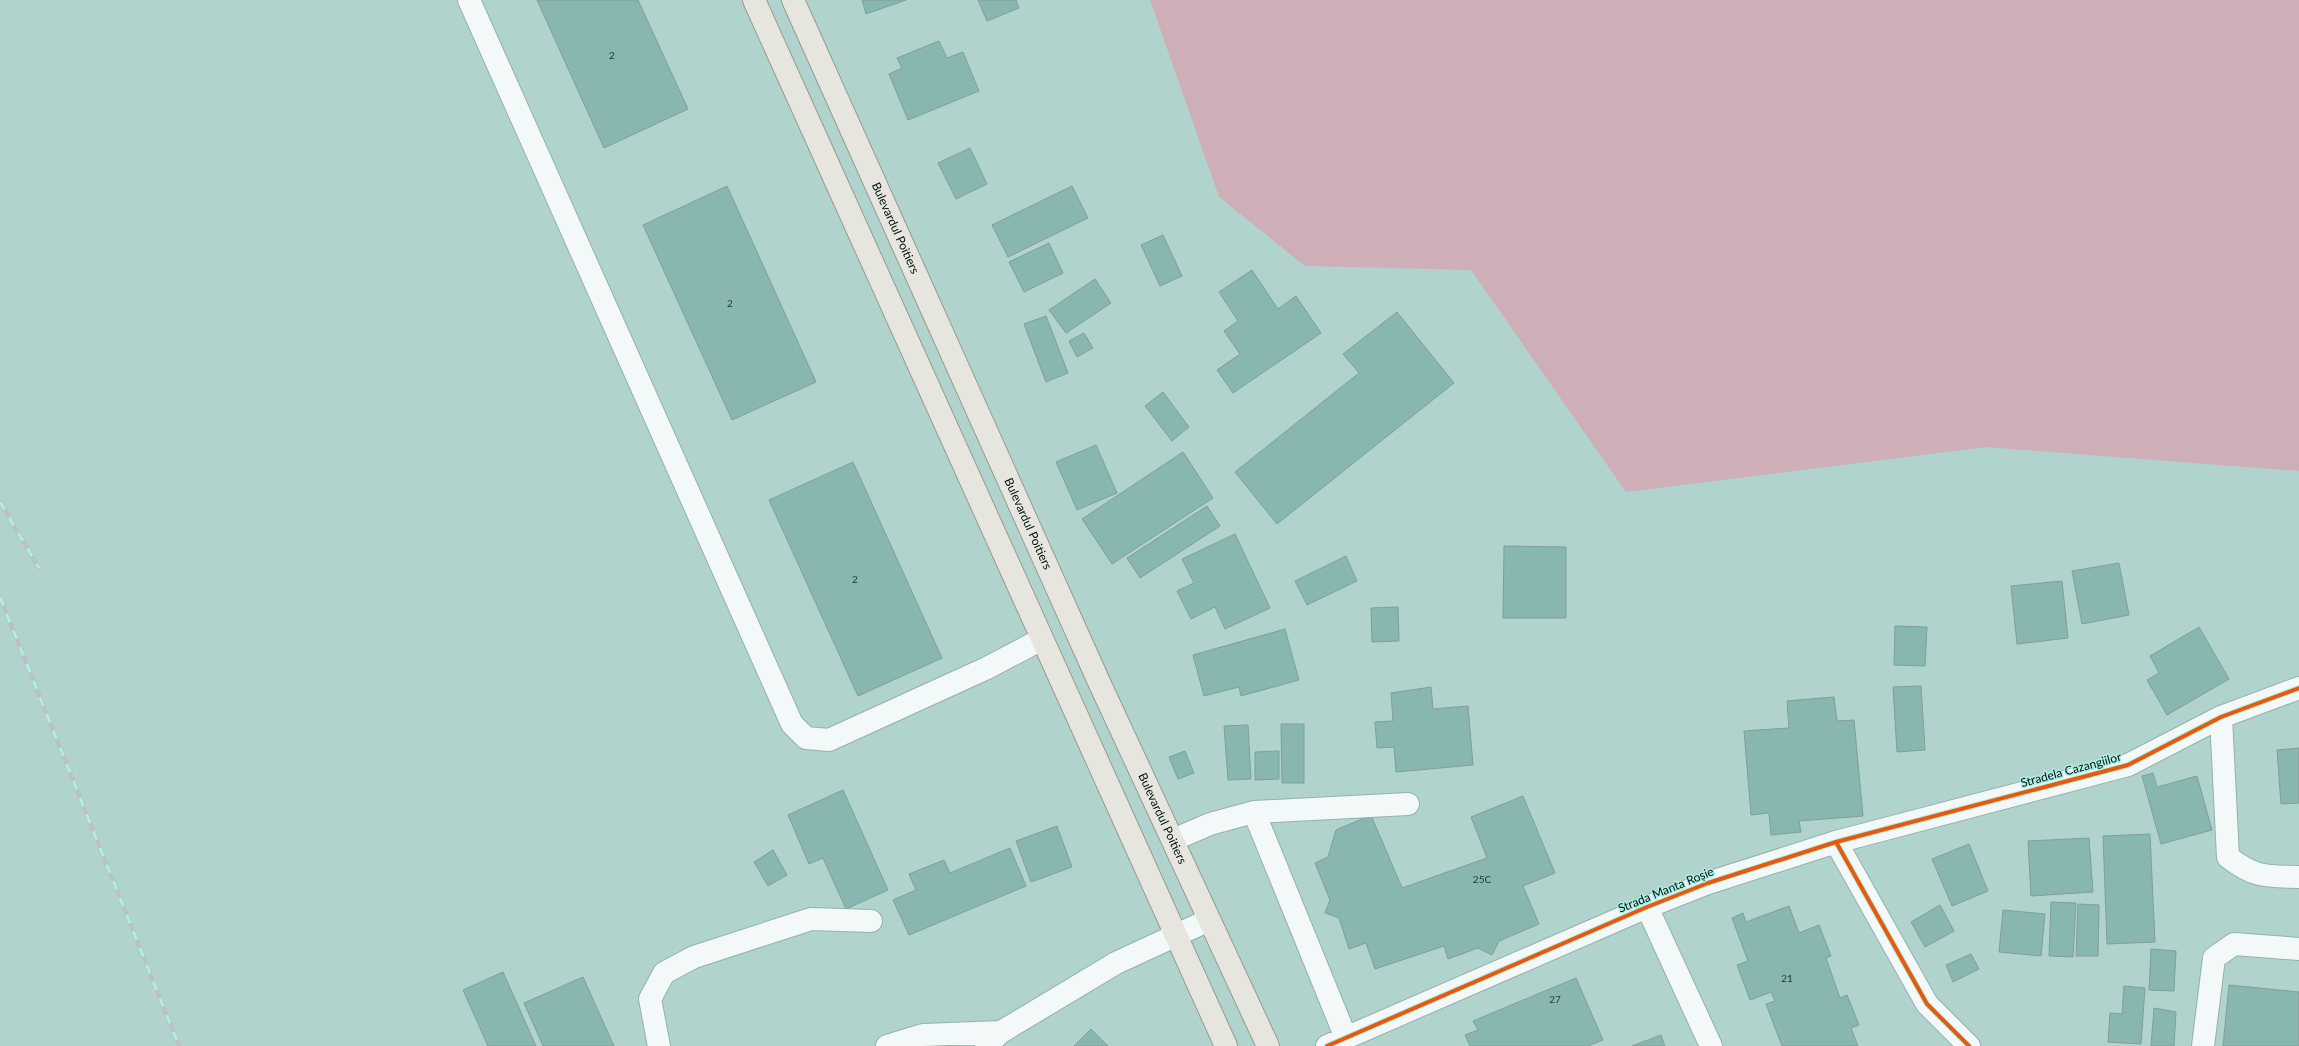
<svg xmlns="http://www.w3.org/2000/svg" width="2299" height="1046" viewBox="0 0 2299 1046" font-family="Lato,sans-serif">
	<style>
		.green { fill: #ceafb8 }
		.building { fill: #88b6b0; stroke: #829e99 }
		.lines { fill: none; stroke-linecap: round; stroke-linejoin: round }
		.minor-casing { stroke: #95b1ad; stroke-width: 24 }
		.major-casing { stroke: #959b8e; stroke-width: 24 }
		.minor { stroke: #f3f8f8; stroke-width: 22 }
		.major { stroke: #e6e6df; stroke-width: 22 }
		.rail-casing { stroke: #b9c3c1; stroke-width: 4.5 }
		.rail { stroke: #afeee4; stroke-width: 3; stroke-dasharray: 9; stroke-linecap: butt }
		.cycleway-casing { stroke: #afeee4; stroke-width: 6 }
		.cycleway { stroke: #e8590c; stroke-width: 4 }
		.labels { text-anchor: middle; stroke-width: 3; stroke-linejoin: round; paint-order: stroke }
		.number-label { font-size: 10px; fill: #223b37 }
		.street-label { font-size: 12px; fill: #00120f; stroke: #afeee4 }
	</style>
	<rect width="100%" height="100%" fill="#b0d3cd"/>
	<path class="green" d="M 1150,0 L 2299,0 L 2299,471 L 1986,447 L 1626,492 L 1471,270 L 1305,266 L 1219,197 Z"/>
	<path class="building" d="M 537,0 L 638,0 L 688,109 L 604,148 Z
		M 862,0 L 906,0 L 866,14 Z
		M 978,0 L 1016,0 L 1019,8 L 987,21 Z
		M 939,41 L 947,58 L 963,52 L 979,91 L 908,120 L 889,74 L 902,68 L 897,58 Z
		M 970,148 L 987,184 L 956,199 L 938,163 Z
		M 727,186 L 816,382 L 732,420 L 643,225 Z
		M 1072,186 L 1088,218 L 1008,257 L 992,225 Z
		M 1163,235 L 1182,276 L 1160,286 L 1141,245 Z
		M 1049,243 L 1063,273 L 1024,292 L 1009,262 Z
		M 1252,270 L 1278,309 L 1296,296 L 1321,333 L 1233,393 L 1217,370 L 1240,354 L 1224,331 L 1238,321 L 1219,292 Z
		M 1095,279 L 1111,303 L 1066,333 L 1049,310 Z
		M 1397,312 L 1454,383 L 1277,524 L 1235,472 L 1359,373 L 1343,354 Z
		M 1046,316 L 1068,373 L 1046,382 L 1024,324 Z
		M 1084,333 L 1093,348 L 1077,357 L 1069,341 Z
		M 1163,392 L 1189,427 L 1172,441 L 1145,406 Z
		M 1096,445 L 1117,493 L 1077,510 L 1056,462 Z
		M 1183,452 L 1213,498 L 1112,564 L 1082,519 Z
		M 853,462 L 942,658 L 858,696 L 769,500 Z
		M 1207,506 L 1220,526 L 1140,578 L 1127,558 Z
		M 1235,534 L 1270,608 L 1225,629 L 1215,607 L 1191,619 L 1177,591 L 1194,583 L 1182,559 Z
		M 1504,546 L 1566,547 L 1566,618 L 1503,618 Z
		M 1346,556 L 1357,581 L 1307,605 L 1295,581 Z
		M 2119,563 L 2129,615 L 2082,624 L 2072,571 Z
		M 2062,581 L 2068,638 L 2017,644 L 2011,586 Z
		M 1398,607 L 1399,641 L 1372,642 L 1371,608 Z
		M 1895,626 L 1927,627 L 1925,666 L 1894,665 Z
		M 2199,627 L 2229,679 L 2167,715 L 2147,680 L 2159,673 L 2150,656 Z
		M 1285,629 L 1299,680 L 1241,696 L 1239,687 L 1204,696 L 1193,655 Z
		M 1921,686 L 1925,750 L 1897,752 L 1893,687 Z
		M 1431,687 L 1433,709 L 1468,706 L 1473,765 L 1396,772 L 1394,747 L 1377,748 L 1375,722 L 1393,721 L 1391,693 Z
		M 1834,697 L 1837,721 L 1854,720 L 1863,816 L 1799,821 L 1801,832 L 1771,835 L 1769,813 L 1751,815 L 1744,731 L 1789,728 L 1787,701 Z
		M 1281,724 L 1304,724 L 1304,783 L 1282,783 Z
		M 1248,725 L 1251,779 L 1228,780 L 1224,726 Z
		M 2299,748 L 2299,803 L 2281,804 L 2277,750 Z
		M 1185,751 L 1194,773 L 1178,779 L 1169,757 Z
		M 1279,751 L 1279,779 L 1255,780 L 1255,752 Z
		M 2153,773 L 2157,787 L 2197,776 L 2212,830 L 2161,844 L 2142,776 Z
		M 843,790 L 888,890 L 846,909 L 823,858 L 809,864 L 788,815 Z
		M 1523,796 L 1555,873 L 1523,886 L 1539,924 L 1499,941 L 1492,955 L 1478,948 L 1448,959 L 1444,946 L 1375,969 L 1366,943 L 1349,949 L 1339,918 L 1325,913 L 1330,900 L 1315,863 L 1328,857 L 1336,830 L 1371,815 L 1402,888 L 1487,858 L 1471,817 Z
		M 1057,826 L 1072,867 L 1031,882 L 1016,841 Z
		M 2150,834 L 2155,942 L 2107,944 L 2103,836 Z
		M 2089,838 L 2093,892 L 2031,896 L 2028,841 Z
		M 1969,844 L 1988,891 L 1952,906 L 1932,859 Z
		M 1010,848 L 1026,886 L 909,935 L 893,900 L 916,890 L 909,874 L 944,860 L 950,873 Z
		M 773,850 L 787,875 L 768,886 L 754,862 Z
		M 2051,902 L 2076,903 L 2073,957 L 2049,956 Z
		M 2078,904 L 2099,905 L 2098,956 L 2076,956 Z
		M 1940,905 L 1954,931 L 1925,947 L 1911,922 Z
		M 1789,906 L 1799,933 L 1819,925 L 1831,956 L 1826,958 L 1840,998 L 1847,995 L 1859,1025 L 1851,1028 L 1858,1046 L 1782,1046 L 1766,1004 L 1775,1001 L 1771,992 L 1750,1000 L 1737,965 L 1748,961 L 1732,918 L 1743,913 L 1746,922 Z
		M 2003,910 L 2045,914 L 2041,956 L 1999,952 Z
		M 2151,949 L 2176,951 L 2174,991 L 2149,990 Z
		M 1971,954 L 1979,969 L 1953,982 L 1946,965 Z
		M 503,972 L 536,1046 L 488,1046 L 463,990 Z
		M 583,977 L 614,1046 L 543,1046 L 524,1003 Z
		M 1576,978 L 1603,1040 L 1588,1046 L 1470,1046 L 1465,1035 L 1478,1030 L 1473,1021 Z
		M 2229,985 L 2299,992 L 2299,1046 L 2223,1046 Z
		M 2124,986 L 2145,988 L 2141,1044 L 2108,1042 L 2110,1013 L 2122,1014 Z
		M 2154,1008 L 2176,1012 L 2174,1046 L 2151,1046 Z
		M 1091,1029 L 1108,1046 L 1074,1046 Z
		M 1661,1035 L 1665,1046 L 1632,1046 Z"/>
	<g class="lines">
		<g class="minor-casing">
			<path id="minor" d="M 469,0 L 792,724 L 806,738 L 829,740 L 987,668 L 1042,639
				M 2221,717 L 2228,857 C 2255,878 2266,876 2299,877
				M 1254,812 L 1346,1038
				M 1173,840 L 1210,824 L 1254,812 L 1408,804
				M 1836,842 L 2128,765 L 2221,717 L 2299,688
				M 1647,907 L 1711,1046
				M 659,1046 L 650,999 L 664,973 L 694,957 L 811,919 L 871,921
				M 887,1046 L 923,1035 L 1001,1032
				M 986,1046 L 1001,1032 L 1116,963 L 1209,920
				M 1327,1046 L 1647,907 L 1708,883 L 1836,842 L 1927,1004 L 1969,1046
				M 2203,1046 L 2214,958 L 2234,944 L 2299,949"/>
		</g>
		<g class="major-casing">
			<g id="major">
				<path d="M 754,0 L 1226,1046"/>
				<path id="s1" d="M 793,0 L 1099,682 L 1268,1046"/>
			</g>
		</g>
		<use href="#minor" class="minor"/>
		<use href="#major" class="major"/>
		<g class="rail-casing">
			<path id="rail" d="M 0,502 L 39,568
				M 0,597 L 179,1046"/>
		</g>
		<use href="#rail" class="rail"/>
		<g class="cycleway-casing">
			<path id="cycleway" d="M 1836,842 L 2128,765 L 2221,717 L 2299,688
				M 1327,1046 L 1647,907 L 1708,883 L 1836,842 L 1927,1004 L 1969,1046"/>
		</g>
		<use href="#cycleway" class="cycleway"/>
	</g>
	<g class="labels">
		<g class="number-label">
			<text x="612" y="59">2</text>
			<text x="730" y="307">2</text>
			<text x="855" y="583">2</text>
			<text x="1482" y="883">25C</text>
			<text x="1787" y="982">21</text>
			<text x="1555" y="1003">27</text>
		</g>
		<g class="street-label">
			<text dy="4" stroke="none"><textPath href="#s1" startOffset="250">Bulevardul Poitiers</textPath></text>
			<text dy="4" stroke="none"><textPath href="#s1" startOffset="574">Bulevardul Poitiers</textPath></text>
			<text transform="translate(2071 770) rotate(-15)" y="4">Stradela Cazangiilor</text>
			<text dy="4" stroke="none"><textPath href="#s1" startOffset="898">Bulevardul Poitiers</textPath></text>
			<text transform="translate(1666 890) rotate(-22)" y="4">Strada Manta Roșie</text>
		</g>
	</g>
</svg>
